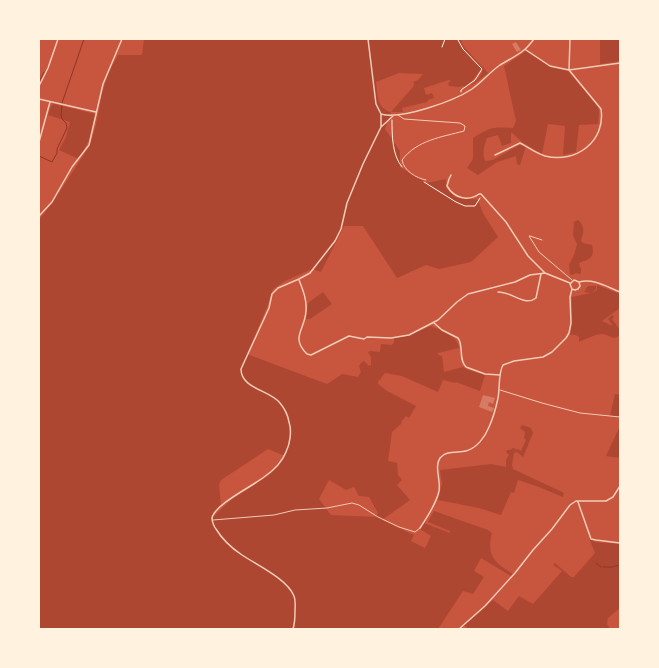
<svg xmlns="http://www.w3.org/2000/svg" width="659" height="668" viewBox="0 0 659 668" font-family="Arial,sans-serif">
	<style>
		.green { fill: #ae4732; fill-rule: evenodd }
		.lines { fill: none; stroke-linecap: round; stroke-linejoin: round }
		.stream { stroke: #8f3625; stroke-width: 1 }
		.building { fill: #d67c66 }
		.path { stroke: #fff3e0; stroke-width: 1 }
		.service { stroke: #f1ccb7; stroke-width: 1 }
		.minor { stroke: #f1ccb7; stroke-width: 1.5 }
	</style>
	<rect width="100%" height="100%" fill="#c8553d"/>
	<path class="green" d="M 144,39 L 462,39 L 461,41 L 464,47 L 488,73 L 468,88 L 479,78 L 483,71 L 480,70 L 472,81 L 465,87 L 464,86 L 459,87 L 449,86 L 448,83 L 451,81 L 449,80 L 424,88 L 426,95 L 432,93 L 434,98 L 428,100 L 427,102 L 402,108 L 403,112 L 391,112 L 385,129 L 400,151 L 400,167 L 427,183 L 446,179 L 446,188 L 455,197 L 478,200 L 483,213 L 498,237 L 471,262 L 439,269 L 426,265 L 397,278 L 363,226 L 344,226 L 321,272 L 312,269 L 285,281 L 273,289 L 267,307 L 247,354 L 327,384 L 342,374 L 358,377 L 361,372 L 359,366 L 361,363 L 364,361 L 369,366 L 371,365 L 371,357 L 368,352 L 370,351 L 380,352 L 381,344 L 392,345 L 394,342 L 394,338 L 409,335 L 431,326 C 440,330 459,337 459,348 L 438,353 L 438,355 L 442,356 L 444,372 L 463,367 L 468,370 L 485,375 L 480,391 L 456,382 L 455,383 L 443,380 L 438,392 L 402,376 L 385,373 L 378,382 L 378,384 L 387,391 L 416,406 L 409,418 L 406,416 L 401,422 L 402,423 L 392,432 L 388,461 L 397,463 L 398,475 L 402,480 L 397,485 L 410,500 L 382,520 L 414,535 L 411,541 L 425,548 L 431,536 L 420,529 L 424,523 L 450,533 L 450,531 L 428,522 L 434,511 L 488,530 L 492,533 C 486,556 495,563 513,574 L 511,576 L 481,558 L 474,571 L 484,577 L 473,594 L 463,591 L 438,629 L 39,629 L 39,220 L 55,199 L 90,145 L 96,125 L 102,93 L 109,72 L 118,55 L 142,55 ZM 399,73 L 423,74 L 418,80 L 413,82 L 414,83 L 413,87 L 391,112 C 376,108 378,95 376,82 ZM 268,449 L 285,456 L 268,476 L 232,499 L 214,516 L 213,513 L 221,505 L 219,485 L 221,480 ZM 329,480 L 346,490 L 354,487 L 359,496 L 369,497 L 378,513 L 376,517 L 331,515 L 319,499 Z
		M 600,39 L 619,39 L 620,61 L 600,64 Z
		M 526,51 L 550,67 L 568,71 L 598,107 L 599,112 L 598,124 L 579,125 L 576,152 L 563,155 L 565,126 L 548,124 L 542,154 L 522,142 L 511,132 L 511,143 L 502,146 L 498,135 L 487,138 C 484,146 482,153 485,161 L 493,160 L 519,145 L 526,146 L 520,165 L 517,164 L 516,156 L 497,162 L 478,175 L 467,168 L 473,159 L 473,138 C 491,127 492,127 513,128 L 516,121 L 504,66 Z
		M 54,104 L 95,114 L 89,140 L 79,159 L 59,150 L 66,137 L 70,122 L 48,115 L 51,106 Z
		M 578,220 C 586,227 583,233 581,241 L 583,243 L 592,245 C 595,258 590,259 579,263 L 580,268 L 581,268 L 581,273 L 580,274 L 576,273 L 572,275 L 570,274 L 569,265 L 574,255 L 577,244 L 573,235 L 574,222 Z
		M 597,285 L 620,294 L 620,308 L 602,321 L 613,326 L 608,319 L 612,315 L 614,317 L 612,319 L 620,330 L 620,334 C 615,342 610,335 603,334 C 595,334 586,339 579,342 L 579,337 C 576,335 573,334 570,335 L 572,323 L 572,297 L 591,293 L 584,292 L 588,286 L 596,286 L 596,289 L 592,293 L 597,290 Z
		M 323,292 L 332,304 L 310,319 L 306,319 L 308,303 Z
		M 615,394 L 620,395 L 620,417 L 610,416 Z
		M 522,425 L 531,428 L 533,433 L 523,457 L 517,452 L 514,453 L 512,465 L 513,469 L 564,493 L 563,497 L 539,487 L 518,480 L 514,493 L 511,492 L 501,515 L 479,508 L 438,500 L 442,484 L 440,470 L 491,464 L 506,467 L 506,460 L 509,455 L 506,452 L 507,450 L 510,450 L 513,448 L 516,449 L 516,450 L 518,449 L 521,451 L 526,440 L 524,438 L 525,432 L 520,428 Z
		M 620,425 L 620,458 L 606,456 L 620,426 Z
		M 589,538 L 595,542 L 620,544 L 620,608 L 608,618 L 607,624 L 610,629 L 469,629 L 464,625 L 493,600 L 508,611 L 519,596 L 533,604 L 562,571 L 553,565 L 555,563 L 571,577 L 574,577 L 595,553 Z"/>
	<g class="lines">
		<path class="stream" d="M 39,82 L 44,72
			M 62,103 L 84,39
			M 39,156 L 52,162 L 57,153 L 57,149 L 67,128 L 66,123 L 62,119 L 61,115 L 62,106
			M 596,563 L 601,567
			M 603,567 L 612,567 L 620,565"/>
	</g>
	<path class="building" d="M 516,42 L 521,50 L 517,52 L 512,44 Z
		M 483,395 L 495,398 L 493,404 L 489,402 L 488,406 L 494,408 L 492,412 L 479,407 Z"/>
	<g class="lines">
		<path class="path" d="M 458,40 L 463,49 L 482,69 L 475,80 L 461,90 L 461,92
			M 442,47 L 445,39
			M 392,120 C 392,135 392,155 402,167
			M 424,182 L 456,202 L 465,206 L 475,206 L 480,198"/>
		<path class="service" d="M 398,115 L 404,119 L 460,123 L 465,126 L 464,131 C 442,137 417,140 402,160 C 404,171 416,178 426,180
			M 542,240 L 530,236 L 529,236 L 539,252 L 572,280
			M 500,390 L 542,403 L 580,413 L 620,417
			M 213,520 L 274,515 L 295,510 L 327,508 L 352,503 L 359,505 L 378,517 L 399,527 L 415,532 L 420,528"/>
		<path class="minor" d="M 368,39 L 376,104 L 381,114 L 381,127
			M 526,50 L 550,66 L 569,70 L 620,63
			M 569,70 L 570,39
			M 39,86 L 48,68 L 58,39
			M 39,99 L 96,112
			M 381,114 C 401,120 454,101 472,89 C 482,82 490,72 500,65 C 508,60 517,56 524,50 C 528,47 531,43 534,39
			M 39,142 L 50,102
			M 495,155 L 520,143 C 528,147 535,153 545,156 C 576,164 606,141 601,109 L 569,70
			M 451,175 L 449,179 L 447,186 C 454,198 468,202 479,194 L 481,194 L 506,222 L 528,256 L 545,273 L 570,283
			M 39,216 L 52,202 L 72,167 L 89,145 L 103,84 L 122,39
			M 299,280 C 303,290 307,300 306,311 C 305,330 290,337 307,354 L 311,355 L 349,336 L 364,339 L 367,337 L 391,338 L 409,335 L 438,320 L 457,302 L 468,294 L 515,282 L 530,275 L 545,273
			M 579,282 C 594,278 607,287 620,292
			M 572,289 L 575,290 L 578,289 L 580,286 L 579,282
			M 498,292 C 513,292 525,307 536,298 L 541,274
			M 434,323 L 442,330 L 458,338 C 464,346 458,359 466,367 L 485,374 L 500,375
			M 578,502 L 591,539 L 596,540 L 620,543
			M 420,528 C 427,517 436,505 439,491 C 441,480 434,467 440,458 C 446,450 458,453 466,451 C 477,448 485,437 489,427 C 493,418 496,408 498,398 C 500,388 498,374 503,365 L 514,361 L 543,357 L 552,352 L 566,338 L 569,333 L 571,323 L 570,297 L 572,289 L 570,284 L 574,280 L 579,282
			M 293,629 C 295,623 295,617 295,611 C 295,606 296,601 294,596 C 287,579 257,565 242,555 C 233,549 222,539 216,529 C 214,527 212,521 212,518 C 215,504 253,486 264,477 C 273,471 282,462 286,452 C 290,444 292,431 289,422 C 288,416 285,409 280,403 C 270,390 241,389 241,369 L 269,308 L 272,294 L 278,288 L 299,279 L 310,273 L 335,241 L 341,229 L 347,203 L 363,164 L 381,127 L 393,116
			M 459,629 L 485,606 L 515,573 L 533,550 L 552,529 L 570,505 L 576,501 L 606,501 L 613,497 L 620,486"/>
	</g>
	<rect width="659" height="668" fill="none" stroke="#fff3e0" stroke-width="80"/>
</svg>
